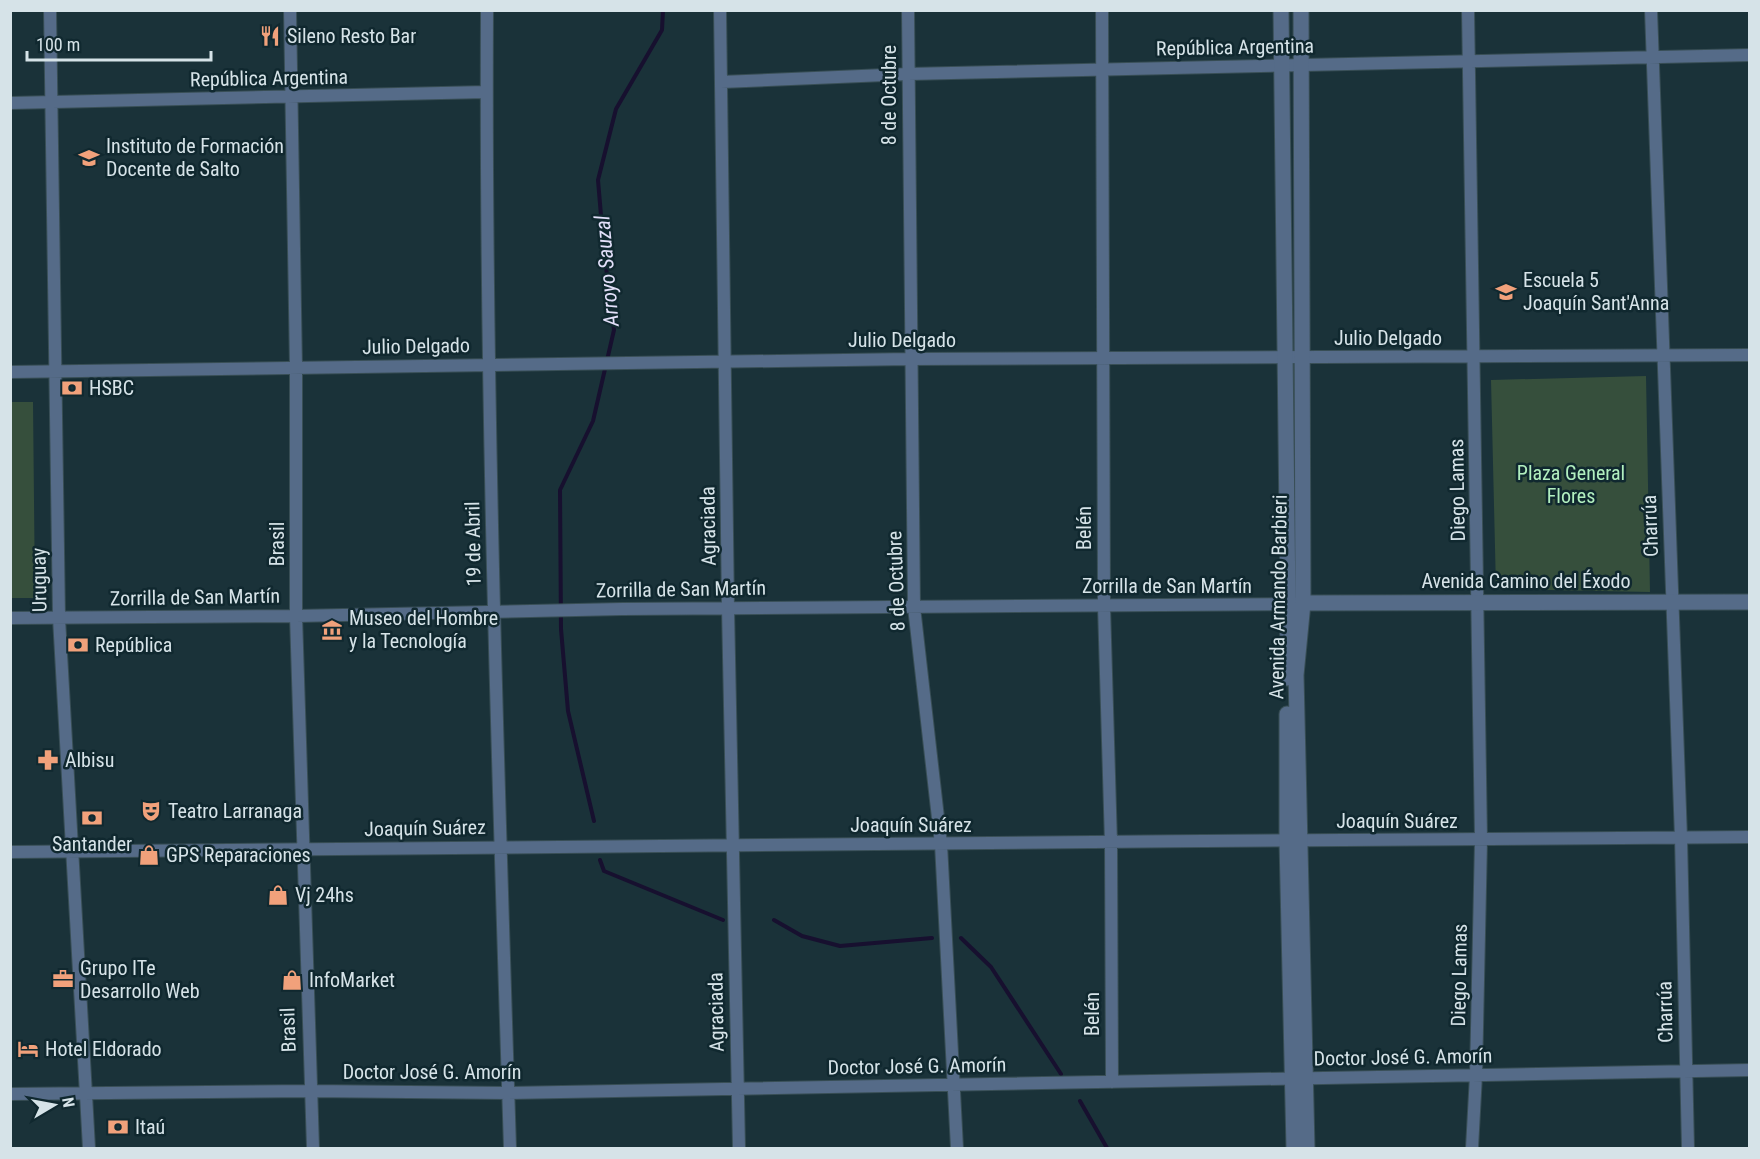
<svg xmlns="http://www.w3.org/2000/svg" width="1760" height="1159" viewBox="0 0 1760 1159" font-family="'Roboto Condensed',sans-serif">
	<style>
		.green { fill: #364f3c }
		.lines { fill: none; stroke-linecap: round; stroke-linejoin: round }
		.stream { stroke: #17102f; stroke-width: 4 }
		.minor-casing { stroke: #384e55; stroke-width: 14 }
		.tertiary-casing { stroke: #384e55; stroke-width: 17 }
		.minor { stroke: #556b88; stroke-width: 12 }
		.tertiary { stroke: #556b88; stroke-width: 15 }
		.labels { text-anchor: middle; stroke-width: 5; stroke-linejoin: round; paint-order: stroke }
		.poi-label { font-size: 20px; fill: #d6e3e8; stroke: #10282f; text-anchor: start }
		.street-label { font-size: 20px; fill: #d6e3e8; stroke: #10282f }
		.park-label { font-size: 20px; fill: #b2efbf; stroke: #10282f }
		.water-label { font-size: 21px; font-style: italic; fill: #e3e0fa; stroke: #10282f }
	</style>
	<rect width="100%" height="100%" fill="#1a3239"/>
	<path class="green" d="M 1646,376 L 1650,592 L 1496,589 L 1491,380 Z
		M 11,402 L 33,402 L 35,598 L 11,598 Z"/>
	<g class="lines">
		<path class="stream" d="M 594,821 L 568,711 L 561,629 L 560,490 L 593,421 L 614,330 L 604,251 L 598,180 L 616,109 L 662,30 L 663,10
			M 600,860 L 604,871 L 723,920
			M 774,920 L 802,936 L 840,946 L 932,938
			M 961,938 L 991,967 L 1061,1074
			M 1080,1101 L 1107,1148"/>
		<g class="minor-casing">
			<path id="minor" d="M 50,10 L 59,618 L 89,1148
				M 290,10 L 296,368 L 296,616 L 313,1148
				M 487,10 C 485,390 498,769 510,1148
				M 720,10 L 728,608 L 739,1148
				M 908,10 L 914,607 L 941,844 L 957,1148
				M 1102,10 L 1104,606 L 1111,843 L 1112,1082
				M 1468,10 L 1481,840 L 1476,1075 L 1472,1148
				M 1651,10 L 1681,838 L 1688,1148
				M 721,82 L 908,74 L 1750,55
				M 10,103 L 486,92
				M 10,372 L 910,359 L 1750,355
				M 10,618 L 296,616 L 622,609 L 1296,604
				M 10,852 C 590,844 1170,842 1750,837
				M 10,1094 L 309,1091 L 508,1093 L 1750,1070"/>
		</g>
		<g class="tertiary-casing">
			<path id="tertiary" d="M 1281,10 L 1288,605 L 1287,678
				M 1301,10 L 1303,603 L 1296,675 L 1307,1148
				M 1303,603 L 1750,602
				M 1287,714 L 1287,841 L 1294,1148"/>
		</g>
		<use href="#minor" class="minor"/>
		<use href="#tertiary" class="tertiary"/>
	</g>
	<defs>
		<g id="restaurant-bare" transform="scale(1.62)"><path d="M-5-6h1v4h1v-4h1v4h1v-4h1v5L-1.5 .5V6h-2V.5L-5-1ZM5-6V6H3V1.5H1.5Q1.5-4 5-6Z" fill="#f1a17b" stroke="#10282f" stroke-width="2.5" paint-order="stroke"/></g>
		<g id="university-bare" transform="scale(1.62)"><path d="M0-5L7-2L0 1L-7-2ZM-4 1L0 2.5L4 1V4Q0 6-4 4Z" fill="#f1a17b" stroke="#10282f" stroke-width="2.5" paint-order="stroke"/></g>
		<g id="school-bare" transform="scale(1.62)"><path d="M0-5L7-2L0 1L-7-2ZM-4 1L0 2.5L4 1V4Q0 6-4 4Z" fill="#f1a17b" stroke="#10282f" stroke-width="2.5" paint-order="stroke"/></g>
		<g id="bank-bare" transform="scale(1.62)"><path d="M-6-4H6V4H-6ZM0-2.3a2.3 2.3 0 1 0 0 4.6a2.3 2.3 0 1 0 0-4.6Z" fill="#f1a17b" stroke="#10282f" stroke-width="2.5" paint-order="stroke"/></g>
		<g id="museum-bare" transform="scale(1.62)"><path d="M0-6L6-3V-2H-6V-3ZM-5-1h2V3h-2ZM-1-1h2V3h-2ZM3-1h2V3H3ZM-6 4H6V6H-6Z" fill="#f1a17b" stroke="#10282f" stroke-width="2.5" paint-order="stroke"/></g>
		<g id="pharmacy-bare" transform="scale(1.62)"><path d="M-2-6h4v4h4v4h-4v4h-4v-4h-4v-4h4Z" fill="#f1a17b" stroke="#10282f" stroke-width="2.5" paint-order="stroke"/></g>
		<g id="theatre-bare" transform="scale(1.62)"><path d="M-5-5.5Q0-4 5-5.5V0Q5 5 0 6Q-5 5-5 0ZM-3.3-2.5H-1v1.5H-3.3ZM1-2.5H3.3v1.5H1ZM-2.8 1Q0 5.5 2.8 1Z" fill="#f1a17b" stroke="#10282f" stroke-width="2.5" paint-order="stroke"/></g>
		<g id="shop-bare" transform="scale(1.62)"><path d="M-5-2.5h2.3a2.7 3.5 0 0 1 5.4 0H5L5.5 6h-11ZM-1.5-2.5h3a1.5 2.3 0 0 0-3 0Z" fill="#f1a17b" stroke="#10282f" stroke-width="2.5" paint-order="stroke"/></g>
		<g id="office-bare" transform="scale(1.62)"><path d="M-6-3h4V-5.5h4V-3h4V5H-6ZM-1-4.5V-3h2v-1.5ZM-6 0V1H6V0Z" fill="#f1a17b" stroke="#10282f" stroke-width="2.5" paint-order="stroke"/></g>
		<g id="hotel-bare" transform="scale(1.62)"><path d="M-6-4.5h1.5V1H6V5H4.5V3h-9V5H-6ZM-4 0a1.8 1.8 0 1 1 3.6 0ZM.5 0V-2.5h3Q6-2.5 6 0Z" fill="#f1a17b" stroke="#10282f" stroke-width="2.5" paint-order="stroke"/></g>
	</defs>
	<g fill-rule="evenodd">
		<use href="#restaurant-bare" x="270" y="36"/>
		<use href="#university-bare" x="89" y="158"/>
		<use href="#school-bare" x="1506" y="292"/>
		<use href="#bank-bare" x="72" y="388"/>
		<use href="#museum-bare" x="332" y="630"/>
		<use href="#bank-bare" x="78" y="645"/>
		<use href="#pharmacy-bare" x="48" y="760"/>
		<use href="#theatre-bare" x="151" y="811"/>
		<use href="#bank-bare" x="92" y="818"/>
		<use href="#shop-bare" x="149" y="855"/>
		<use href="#shop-bare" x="278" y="895"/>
		<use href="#office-bare" x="63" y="979"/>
		<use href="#shop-bare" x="292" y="980"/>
		<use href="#hotel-bare" x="28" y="1049"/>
		<use href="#bank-bare" x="118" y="1127"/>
	</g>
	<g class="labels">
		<g class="poi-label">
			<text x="287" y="43">Sileno Resto Bar</text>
			<text x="106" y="153">Instituto de Formación<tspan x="106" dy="23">Docente de Salto</tspan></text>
			<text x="1523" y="287">Escuela 5<tspan x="1523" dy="23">Joaquín Sant'Anna</tspan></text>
			<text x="89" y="395">HSBC</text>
			<text x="349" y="625">Museo del Hombre<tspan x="349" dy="23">y la Tecnología</tspan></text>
			<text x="95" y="652">República</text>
			<text x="65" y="767">Albisu</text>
			<text x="168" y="818">Teatro Larranaga</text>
			<text x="92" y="851" text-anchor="middle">Santander</text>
			<text x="166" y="862">GPS Reparaciones</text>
			<text x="295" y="902">Vj 24hs</text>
			<text x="80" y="975">Grupo ITe<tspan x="80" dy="23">Desarrollo Web</tspan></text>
			<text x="309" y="987">InfoMarket</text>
			<text x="45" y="1056">Hotel Eldorado</text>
			<text x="135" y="1134">Itaú</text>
		</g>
		<g class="street-label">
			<text transform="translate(1235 47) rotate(-1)" y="7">República Argentina</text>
			<text transform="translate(269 78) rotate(-1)" y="7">República Argentina</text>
			<text transform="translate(889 95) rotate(-90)" y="7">8 de Octubre</text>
			<text x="1388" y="345">Julio Delgado</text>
			<text x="902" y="347">Julio Delgado</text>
			<text transform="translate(416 346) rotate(-1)" y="7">Julio Delgado</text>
			<text transform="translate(1457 490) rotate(-91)" y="7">Diego Lamas</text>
			<text transform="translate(708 526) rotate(-91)" y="7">Agraciada</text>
			<text transform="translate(1650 526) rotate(-92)" y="7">Charrúa</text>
			<text transform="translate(1084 528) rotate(-90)" y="7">Belén</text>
			<text transform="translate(277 544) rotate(-90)" y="7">Brasil</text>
			<text transform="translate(473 544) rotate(-91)" y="7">19 de Abril</text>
			<text transform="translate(39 580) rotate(-91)" y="7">Uruguay</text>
			<text transform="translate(896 581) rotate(-92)" y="7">8 de Octubre</text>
			<text x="1526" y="588">Avenida Camino del Éxodo</text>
			<text x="1167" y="593">Zorrilla de San Martín</text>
			<text transform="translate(681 589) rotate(-1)" y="7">Zorrilla de San Martín</text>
			<text transform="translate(195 597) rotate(-1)" y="7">Zorrilla de San Martín</text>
			<text transform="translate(1278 597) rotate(-89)" y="7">Avenida Armando Barbieri</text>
			<text x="1397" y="828">Joaquín Suárez</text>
			<text x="911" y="832">Joaquín Suárez</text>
			<text transform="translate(425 828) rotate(-1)" y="7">Joaquín Suárez</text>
			<text transform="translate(1459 975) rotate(-89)" y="7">Diego Lamas</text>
			<text transform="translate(716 1012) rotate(-91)" y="7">Agraciada</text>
			<text transform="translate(1665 1012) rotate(-91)" y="7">Charrúa</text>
			<text transform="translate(1092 1014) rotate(-90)" y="7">Belén</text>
			<text transform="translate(288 1030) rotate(-92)" y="7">Brasil</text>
			<text transform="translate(1403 1057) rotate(-1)" y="7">Doctor José G. Amorín</text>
			<text transform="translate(917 1066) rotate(-1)" y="7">Doctor José G. Amorín</text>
			<text x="432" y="1079">Doctor José G. Amorín</text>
		</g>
		<g class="park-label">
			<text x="1571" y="480">Plaza General<tspan x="1571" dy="23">Flores</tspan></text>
		</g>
		<g class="water-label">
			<text transform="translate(607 271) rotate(-95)" y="7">Arroyo Sauzal</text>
		</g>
	</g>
	<rect width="1760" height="1159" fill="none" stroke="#d6e3e8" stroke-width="24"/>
	<g transform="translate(54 1105) rotate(80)" stroke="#10282f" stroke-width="4.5" paint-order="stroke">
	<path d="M0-4.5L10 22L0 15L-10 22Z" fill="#d6e3e8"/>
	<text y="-9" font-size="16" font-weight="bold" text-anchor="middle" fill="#d6e3e8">N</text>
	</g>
	<path d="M27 51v9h184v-9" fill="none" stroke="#d6e3e8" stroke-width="3"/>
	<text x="36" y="51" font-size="18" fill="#d6e3e8" stroke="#10282f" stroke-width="4.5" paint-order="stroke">100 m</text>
</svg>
